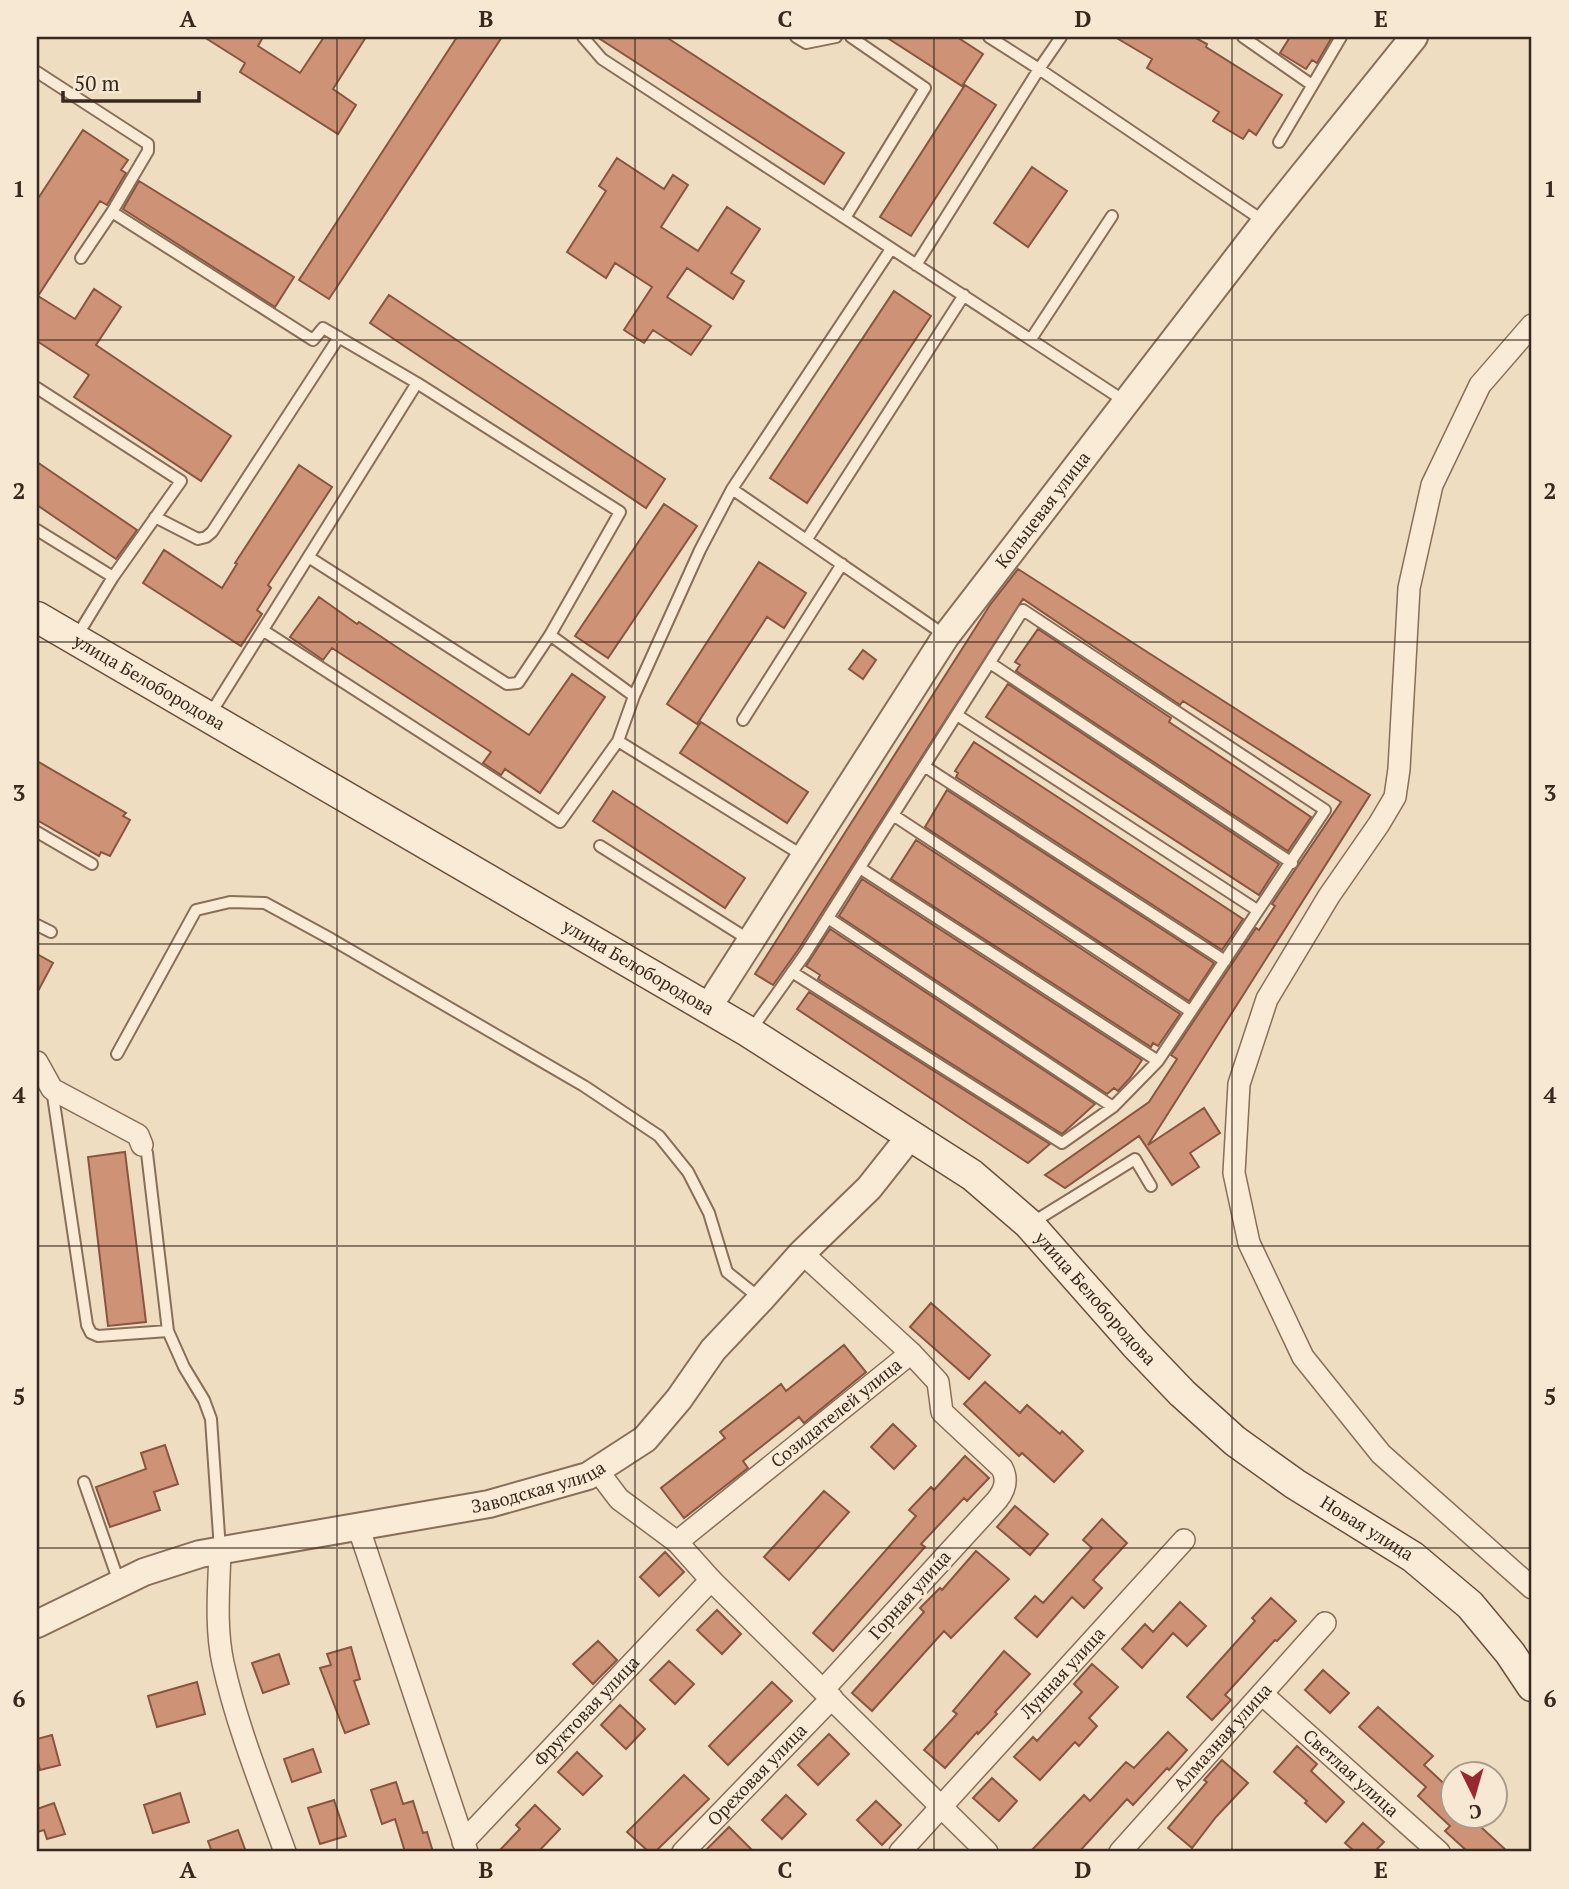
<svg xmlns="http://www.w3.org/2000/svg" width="1569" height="1889" viewBox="0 0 1569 1889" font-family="'PT Serif',serif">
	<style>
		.building { fill: #ce9377; stroke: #89553e; stroke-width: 2 }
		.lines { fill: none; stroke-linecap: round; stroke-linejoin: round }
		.service-casing { stroke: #896e59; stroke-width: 14 }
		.minor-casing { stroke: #896e59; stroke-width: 24 }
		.tertiary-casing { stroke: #896e59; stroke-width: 30 }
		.secondary-casing { stroke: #6b4f3c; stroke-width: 33 }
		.service { stroke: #f9ebd5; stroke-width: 10 }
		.minor { stroke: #f9ebd5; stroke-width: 21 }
		.tertiary { stroke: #f9ebd5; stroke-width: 26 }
		.secondary { stroke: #f9ebd5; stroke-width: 30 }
		.grid { fill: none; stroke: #38281d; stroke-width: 2; stroke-opacity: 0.55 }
		.labels { text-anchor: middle; stroke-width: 7; stroke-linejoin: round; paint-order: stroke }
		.street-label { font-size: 18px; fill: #38281d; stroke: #f6e8d2 }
		.neatline { fill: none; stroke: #38281d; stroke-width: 2.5 }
		.grid-label { font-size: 23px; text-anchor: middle; font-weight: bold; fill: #38281d }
	</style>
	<rect width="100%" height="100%" fill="#efddc2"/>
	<path class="building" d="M 204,37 L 263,37 L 258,46 L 300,73 L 324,37 L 366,37 L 333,89 L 356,105 L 338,134 L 240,72 L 245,63 Z
		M 457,37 L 502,37 L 329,299 L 299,280 Z
		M 597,37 L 666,37 L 844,153 L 824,184 Z
		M 886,37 L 957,37 L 983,54 L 962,86 Z
		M 1115,37 L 1194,37 L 1207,44 L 1206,47 L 1282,95 L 1256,135 L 1249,130 L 1243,139 L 1213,121 L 1219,112 L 1147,68 L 1152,59 Z
		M 1290,37 L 1332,37 L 1317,63 L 1312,60 L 1306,69 L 1280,53 Z
		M 965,85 L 996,105 L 911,236 L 880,217 Z
		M 83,130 L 128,160 L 121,170 L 126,173 L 107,205 L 100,201 L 38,296 L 75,319 L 94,289 L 121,307 L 96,345 L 231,436 L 201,481 L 74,397 L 89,375 L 37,341 L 37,200 Z
		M 617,158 L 664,189 L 673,175 L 688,185 L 661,227 L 698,251 L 727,207 L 760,229 L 731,273 L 744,281 L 733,299 L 687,268 L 667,297 L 711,326 L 691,355 L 653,330 L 644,343 L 624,330 L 652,287 L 615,263 L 606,278 L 567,252 L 606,191 L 599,186 Z
		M 1032,167 L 1067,191 L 1028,247 L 994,223 Z
		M 139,181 L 294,277 L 275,307 L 123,209 Z
		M 894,291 L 931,316 L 807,503 L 770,478 Z
		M 389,295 L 665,479 L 646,508 L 370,323 Z
		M 37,462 L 137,530 L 116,559 L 37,505 Z
		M 299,465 L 332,487 L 268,585 L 271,588 L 257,610 L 262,614 L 241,646 L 143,583 L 164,550 L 222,588 L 237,564 L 235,563 Z
		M 664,504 L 697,526 L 608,658 L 575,636 Z
		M 759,562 L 806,593 L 784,628 L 767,617 L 697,724 L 667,704 Z
		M 1018,569 L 1370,795 L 1148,1145 L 1204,1108 L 1220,1133 L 1190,1153 L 1199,1167 L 1172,1185 L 1139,1136 L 1065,1188 L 1045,1175 L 1149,1102 L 1177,1059 L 1171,1055 L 1256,928 L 1259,930 L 1275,906 L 1272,904 L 1341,802 L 1183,701 L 1180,705 L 1023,599 L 798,950 L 773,985 L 755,974 L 990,605 Z
		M 319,597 L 357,624 L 359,622 L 529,735 L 572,674 L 605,697 L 540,793 L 505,769 L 501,775 L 483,763 L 491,752 L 332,648 L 323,660 L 290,637 Z
		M 1038,629 L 1171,718 L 1169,722 L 1311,817 L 1288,851 L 1016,671 L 1020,665 L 1015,662 Z
		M 863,650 L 876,660 L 863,679 L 849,669 Z
		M 1008,684 L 1279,864 L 1259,895 L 986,717 Z
		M 701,722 L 808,792 L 787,823 L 680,753 Z
		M 974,742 L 1243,919 L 1222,950 L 956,777 L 958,773 L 955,771 Z
		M 37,761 L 126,813 L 123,816 L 130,820 L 110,856 L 101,852 L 99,856 L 37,820 Z
		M 947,790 L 1214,963 L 1189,1001 L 925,827 Z
		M 613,791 L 745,878 L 725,908 L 593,821 Z
		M 916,840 L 1180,1014 L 1158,1046 L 1153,1043 L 1151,1047 L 891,879 Z
		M 862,879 L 1142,1060 L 1130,1078 L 1118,1091 L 1114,1088 L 1107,1094 L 839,916 Z
		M 830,929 L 1095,1104 L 1062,1134 L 818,979 L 820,975 L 806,966 Z
		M 37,954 L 53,963 L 37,993 Z
		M 809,992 L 1050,1144 L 1028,1163 L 797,1009 Z
		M 125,1152 L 146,1322 L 108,1326 L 88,1157 Z
		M 931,1303 L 990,1355 L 969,1379 L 910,1327 Z
		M 844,1345 L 866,1372 L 804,1423 L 799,1417 L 743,1461 L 748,1468 L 684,1518 L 661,1488 L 725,1438 L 720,1432 L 781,1384 L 786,1391 Z
		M 985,1382 L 1020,1413 L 1027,1405 L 1060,1434 L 1062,1431 L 1083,1451 L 1054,1482 L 1022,1453 L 1019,1456 L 964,1404 Z
		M 893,1424 L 916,1446 L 894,1469 L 871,1447 Z
		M 165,1445 L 178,1484 L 154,1492 L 160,1510 L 110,1527 L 96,1487 L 146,1469 L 141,1453 Z
		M 965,1456 L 989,1478 L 967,1501 L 964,1498 L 921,1544 L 925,1547 L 833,1651 L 813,1633 L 916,1516 L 909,1510 L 931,1487 L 934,1490 Z
		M 824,1491 L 849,1512 L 789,1580 L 764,1557 Z
		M 1015,1506 L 1048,1534 L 1030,1555 L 997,1527 Z
		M 1102,1519 L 1127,1543 L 1093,1580 L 1102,1588 L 1084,1608 L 1072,1597 L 1037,1637 L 1015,1618 L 1035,1596 L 1043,1603 L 1092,1548 L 1083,1540 Z
		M 976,1551 L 1009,1579 L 951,1638 L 944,1631 L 872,1711 L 852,1693 L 924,1612 L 920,1608 L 940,1588 L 942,1590 Z
		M 665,1552 L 684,1572 L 659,1596 L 640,1577 Z
		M 1271,1598 L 1296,1621 L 1277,1641 L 1275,1640 L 1225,1695 L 1231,1700 L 1212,1720 L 1187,1697 L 1255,1621 L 1252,1618 Z
		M 1180,1602 L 1206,1626 L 1187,1646 L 1173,1633 L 1142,1668 L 1122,1649 L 1145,1624 L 1153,1632 Z
		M 717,1610 L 741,1634 L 722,1654 L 697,1630 Z
		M 598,1641 L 617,1660 L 593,1684 L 573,1664 Z
		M 351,1647 L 360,1679 L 354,1681 L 369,1724 L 345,1733 L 320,1668 L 331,1665 L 327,1654 Z
		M 1004,1651 L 1030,1674 L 995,1712 L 997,1714 L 978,1734 L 977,1732 L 945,1768 L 924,1750 L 957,1714 L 953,1711 Z
		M 279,1654 L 289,1684 L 263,1693 L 252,1663 Z
		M 669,1661 L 694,1684 L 675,1704 L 650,1680 Z
		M 1092,1664 L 1118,1687 L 1089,1718 L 1097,1726 L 1079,1746 L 1075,1742 L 1040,1780 L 1014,1757 L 1033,1737 L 1037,1741 L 1082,1692 L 1074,1684 Z
		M 1323,1670 L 1349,1693 L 1330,1713 L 1305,1690 Z
		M 197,1682 L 205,1714 L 157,1727 L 148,1696 Z
		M 772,1682 L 792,1701 L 728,1765 L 709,1746 Z
		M 620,1705 L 645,1729 L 626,1749 L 601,1725 Z
		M 1378,1707 L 1433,1756 L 1424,1765 L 1453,1792 L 1453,1816 L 1469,1816 L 1508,1852 L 1468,1852 L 1445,1831 L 1450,1826 L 1418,1796 L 1426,1787 L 1359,1727 Z
		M 1168,1732 L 1187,1750 L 1169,1770 L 1167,1768 L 1133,1805 L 1127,1799 L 1079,1852 L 1030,1852 L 1084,1795 L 1090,1801 L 1126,1762 L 1134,1768 Z
		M 829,1734 L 849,1754 L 818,1785 L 798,1765 Z
		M 52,1735 L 60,1765 L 40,1770 L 37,1758 L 37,1739 Z
		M 1297,1746 L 1317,1764 L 1311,1771 L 1344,1802 L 1326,1822 L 1305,1803 L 1307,1801 L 1274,1772 Z
		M 313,1749 L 321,1772 L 292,1782 L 284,1759 Z
		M 577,1752 L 602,1776 L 583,1795 L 558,1772 Z
		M 1222,1760 L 1248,1783 L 1216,1817 L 1192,1848 L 1168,1828 L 1207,1782 L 1204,1780 Z
		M 684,1775 L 709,1799 L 655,1852 L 649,1852 L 627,1832 Z
		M 992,1778 L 1017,1801 L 999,1821 L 973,1798 Z
		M 396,1782 L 403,1804 L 413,1801 L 423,1833 L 427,1832 L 433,1852 L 405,1852 L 395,1819 L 382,1824 L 371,1790 Z
		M 180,1793 L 189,1822 L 153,1833 L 144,1805 Z
		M 786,1795 L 806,1814 L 782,1839 L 762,1820 Z
		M 334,1800 L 346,1836 L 320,1844 L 308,1808 Z
		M 876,1801 L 901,1825 L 882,1845 L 857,1820 Z
		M 54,1803 L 65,1834 L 47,1839 L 44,1830 L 37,1832 L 37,1809 Z
		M 535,1805 L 560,1829 L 538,1852 L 498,1852 L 520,1829 L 516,1825 Z
		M 1363,1823 L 1384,1842 L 1374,1852 L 1355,1852 L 1345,1843 Z
		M 729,1827 L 754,1852 L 704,1852 Z
		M 238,1830 L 246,1852 L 212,1852 L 208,1841 Z"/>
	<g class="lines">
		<g class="service-casing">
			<path id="service" d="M 583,37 L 602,59 L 1126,402
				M 796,37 L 806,43 L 836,37
				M 989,37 L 1039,69 L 1061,37
				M 1243,37 L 1312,85
				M 37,72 L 148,144 L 148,151 L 112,212 L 313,340 L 323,328 L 417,383 L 209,716
				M 1279,142 L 1341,37
				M 845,218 L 925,88 L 851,37
				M 891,249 L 732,489 L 946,636
				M 81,258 L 112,212
				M 916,265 L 1039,69 L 1265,222
				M 1031,339 L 1112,216
				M 417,383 L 620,512 L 550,635
				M 37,388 L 181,481 L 113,577
				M 155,517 L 198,539 L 206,537 L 212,532 L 339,337
				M 37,530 L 113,577 L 77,636
				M 807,539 L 964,295
				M 310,558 L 507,684 L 518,683 L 550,635 L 634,696
				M 264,631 L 560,822 L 618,741 L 634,696 L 700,550 L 732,489
				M 990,663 L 1292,863
				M 957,715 L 1257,910
				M 743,720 L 842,564
				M 618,741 L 805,857
				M 924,766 L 1225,961
				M 893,815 L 1190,1011
				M 37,832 L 92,864
				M 600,846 L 751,941
				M 860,868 L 1158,1061
				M 828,918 L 1113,1107
				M 37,925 L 51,932
				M 751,1030 L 805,954 L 1023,610 L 1325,810 L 1158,1061 L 1113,1107 L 1062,1143 L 792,972
				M 117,1054 L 196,910 L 230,902 L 265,903 L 331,939 L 584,1086 L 659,1136 L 688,1172 L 709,1213 L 727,1272 L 761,1299
				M 52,1089 L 87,1325 L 91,1333 L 98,1336 L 168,1331
				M 142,1145 L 147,1153 L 168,1331 L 184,1367 L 204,1400 L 211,1419 L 220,1550
				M 1030,1224 L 1135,1159 L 1151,1186
				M 84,1482 L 119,1582"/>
		</g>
		<g class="minor-casing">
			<g id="minor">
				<path d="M 1532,325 L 1480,385 L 1432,485 L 1409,588 L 1399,769 L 1395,797 L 1379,824 L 1329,896 L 1267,999 L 1239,1084 L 1234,1173 L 1249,1243 L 1303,1357 L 1381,1454 L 1532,1588"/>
				<path d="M 37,1062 L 52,1089 L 138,1135 L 142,1145"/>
				<path d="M 802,1253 L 911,1353 L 938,1382 L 942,1412 L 1002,1468 C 1008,1480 1005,1490 997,1500 L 823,1690"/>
				<path d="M 597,1470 L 619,1499 L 677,1542 L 711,1580 L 987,1852"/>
				<path d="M 358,1526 L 467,1852"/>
				<path id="s1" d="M 677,1542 L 911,1353"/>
				<path d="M 220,1550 C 219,1587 215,1626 223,1663 C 237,1727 263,1790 285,1852"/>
				<path id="s2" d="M 1262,1694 L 1439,1852"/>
				<path id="s3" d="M 463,1842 L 711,1580"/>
				<path id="s4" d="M 683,1852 L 832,1698"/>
				<path id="s5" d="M 900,1852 L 1184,1540"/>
				<path id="s6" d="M 1120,1852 L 1325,1623"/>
			</g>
		</g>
		<g class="tertiary-casing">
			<g id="tertiary">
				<path id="s7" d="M 707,1009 L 946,636 L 1265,222 L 1414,37"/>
				<path id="s8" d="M 37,1624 L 144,1572 L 200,1554 L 489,1504 L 588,1476 L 645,1439 L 679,1399 L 713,1350 L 761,1299 L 802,1253 L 869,1188 L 911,1135"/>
			</g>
		</g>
		<g class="secondary-casing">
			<g id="secondary">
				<path id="s9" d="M 37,617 L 749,1032 L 972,1175 L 1029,1224 L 1136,1345 L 1182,1393 L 1235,1441 L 1295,1484 L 1413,1557 L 1470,1605 L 1510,1653 L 1532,1686"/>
			</g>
		</g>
		<use href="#service" class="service"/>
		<use href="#minor" class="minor"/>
		<use href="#tertiary" class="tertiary"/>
		<use href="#secondary" class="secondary"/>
	</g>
	<path class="grid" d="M 337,37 L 337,1852M 635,37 L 635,1852M 934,37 L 934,1852M 1232,37 L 1232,1852M 37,340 L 1532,340M 37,642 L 1532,642M 37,944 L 1532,944M 37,1246 L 1532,1246M 37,1548 L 1532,1548"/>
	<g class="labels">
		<g class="street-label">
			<text dy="6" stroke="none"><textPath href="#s7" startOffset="602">Кольцевая улица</textPath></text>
			<text dy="6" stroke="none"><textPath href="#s9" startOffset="130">улица Белобородова</textPath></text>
			<text dy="6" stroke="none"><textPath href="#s9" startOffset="696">улица Белобородова</textPath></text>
			<text dy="6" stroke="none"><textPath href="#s9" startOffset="1264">улица Белобородова</textPath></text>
			<text dy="6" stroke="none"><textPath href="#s1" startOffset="205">Созидателей улица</textPath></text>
			<text dy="6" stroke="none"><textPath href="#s8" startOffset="523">Заводская улица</textPath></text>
			<text dy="6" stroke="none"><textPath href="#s9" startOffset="1622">Новая улица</textPath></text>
			<text transform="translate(910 1595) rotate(-48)" y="6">Горная улица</text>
			<text dy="6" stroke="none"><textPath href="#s5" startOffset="242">Лунная улица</textPath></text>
			<text dy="6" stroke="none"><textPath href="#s3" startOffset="180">Фруктовая улица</textPath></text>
			<text dy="6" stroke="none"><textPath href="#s6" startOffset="154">Алмазная улица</textPath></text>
			<text dy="6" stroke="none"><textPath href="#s2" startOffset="119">Светлая улица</textPath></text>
			<text dy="6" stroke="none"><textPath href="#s4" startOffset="107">Ореховая улица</textPath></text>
		</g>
	</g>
	<rect width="1569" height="1889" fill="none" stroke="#f6e8d2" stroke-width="77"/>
	<g transform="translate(1474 1795) rotate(175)"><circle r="33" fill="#f6e8d2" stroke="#aa9b8a" stroke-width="2"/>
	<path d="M0-5L12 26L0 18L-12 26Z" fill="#992833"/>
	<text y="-10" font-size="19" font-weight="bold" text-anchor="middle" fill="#38281d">С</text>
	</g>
	<path d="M63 91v10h136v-10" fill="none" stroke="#38281d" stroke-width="3.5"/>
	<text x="74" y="91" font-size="21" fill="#38281d" stroke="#f6e8d2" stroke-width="5" paint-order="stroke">50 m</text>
	<rect x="38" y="38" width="1492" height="1812" class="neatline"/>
	<g class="grid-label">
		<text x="188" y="27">A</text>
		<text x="486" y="27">B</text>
		<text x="785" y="27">C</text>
		<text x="1083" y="27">D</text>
		<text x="1381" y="27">E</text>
		<text x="19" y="197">1</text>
		<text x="1550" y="197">1</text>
		<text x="19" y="499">2</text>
		<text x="1550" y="499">2</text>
		<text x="19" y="801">3</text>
		<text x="1550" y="801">3</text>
		<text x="19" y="1103">4</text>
		<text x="1550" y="1103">4</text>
		<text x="19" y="1405">5</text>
		<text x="1550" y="1405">5</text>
		<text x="19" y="1707">6</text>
		<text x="1550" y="1707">6</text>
		<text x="188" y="1878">A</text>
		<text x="486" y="1878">B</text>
		<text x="785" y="1878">C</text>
		<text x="1083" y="1878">D</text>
		<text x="1381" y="1878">E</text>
	</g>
</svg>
